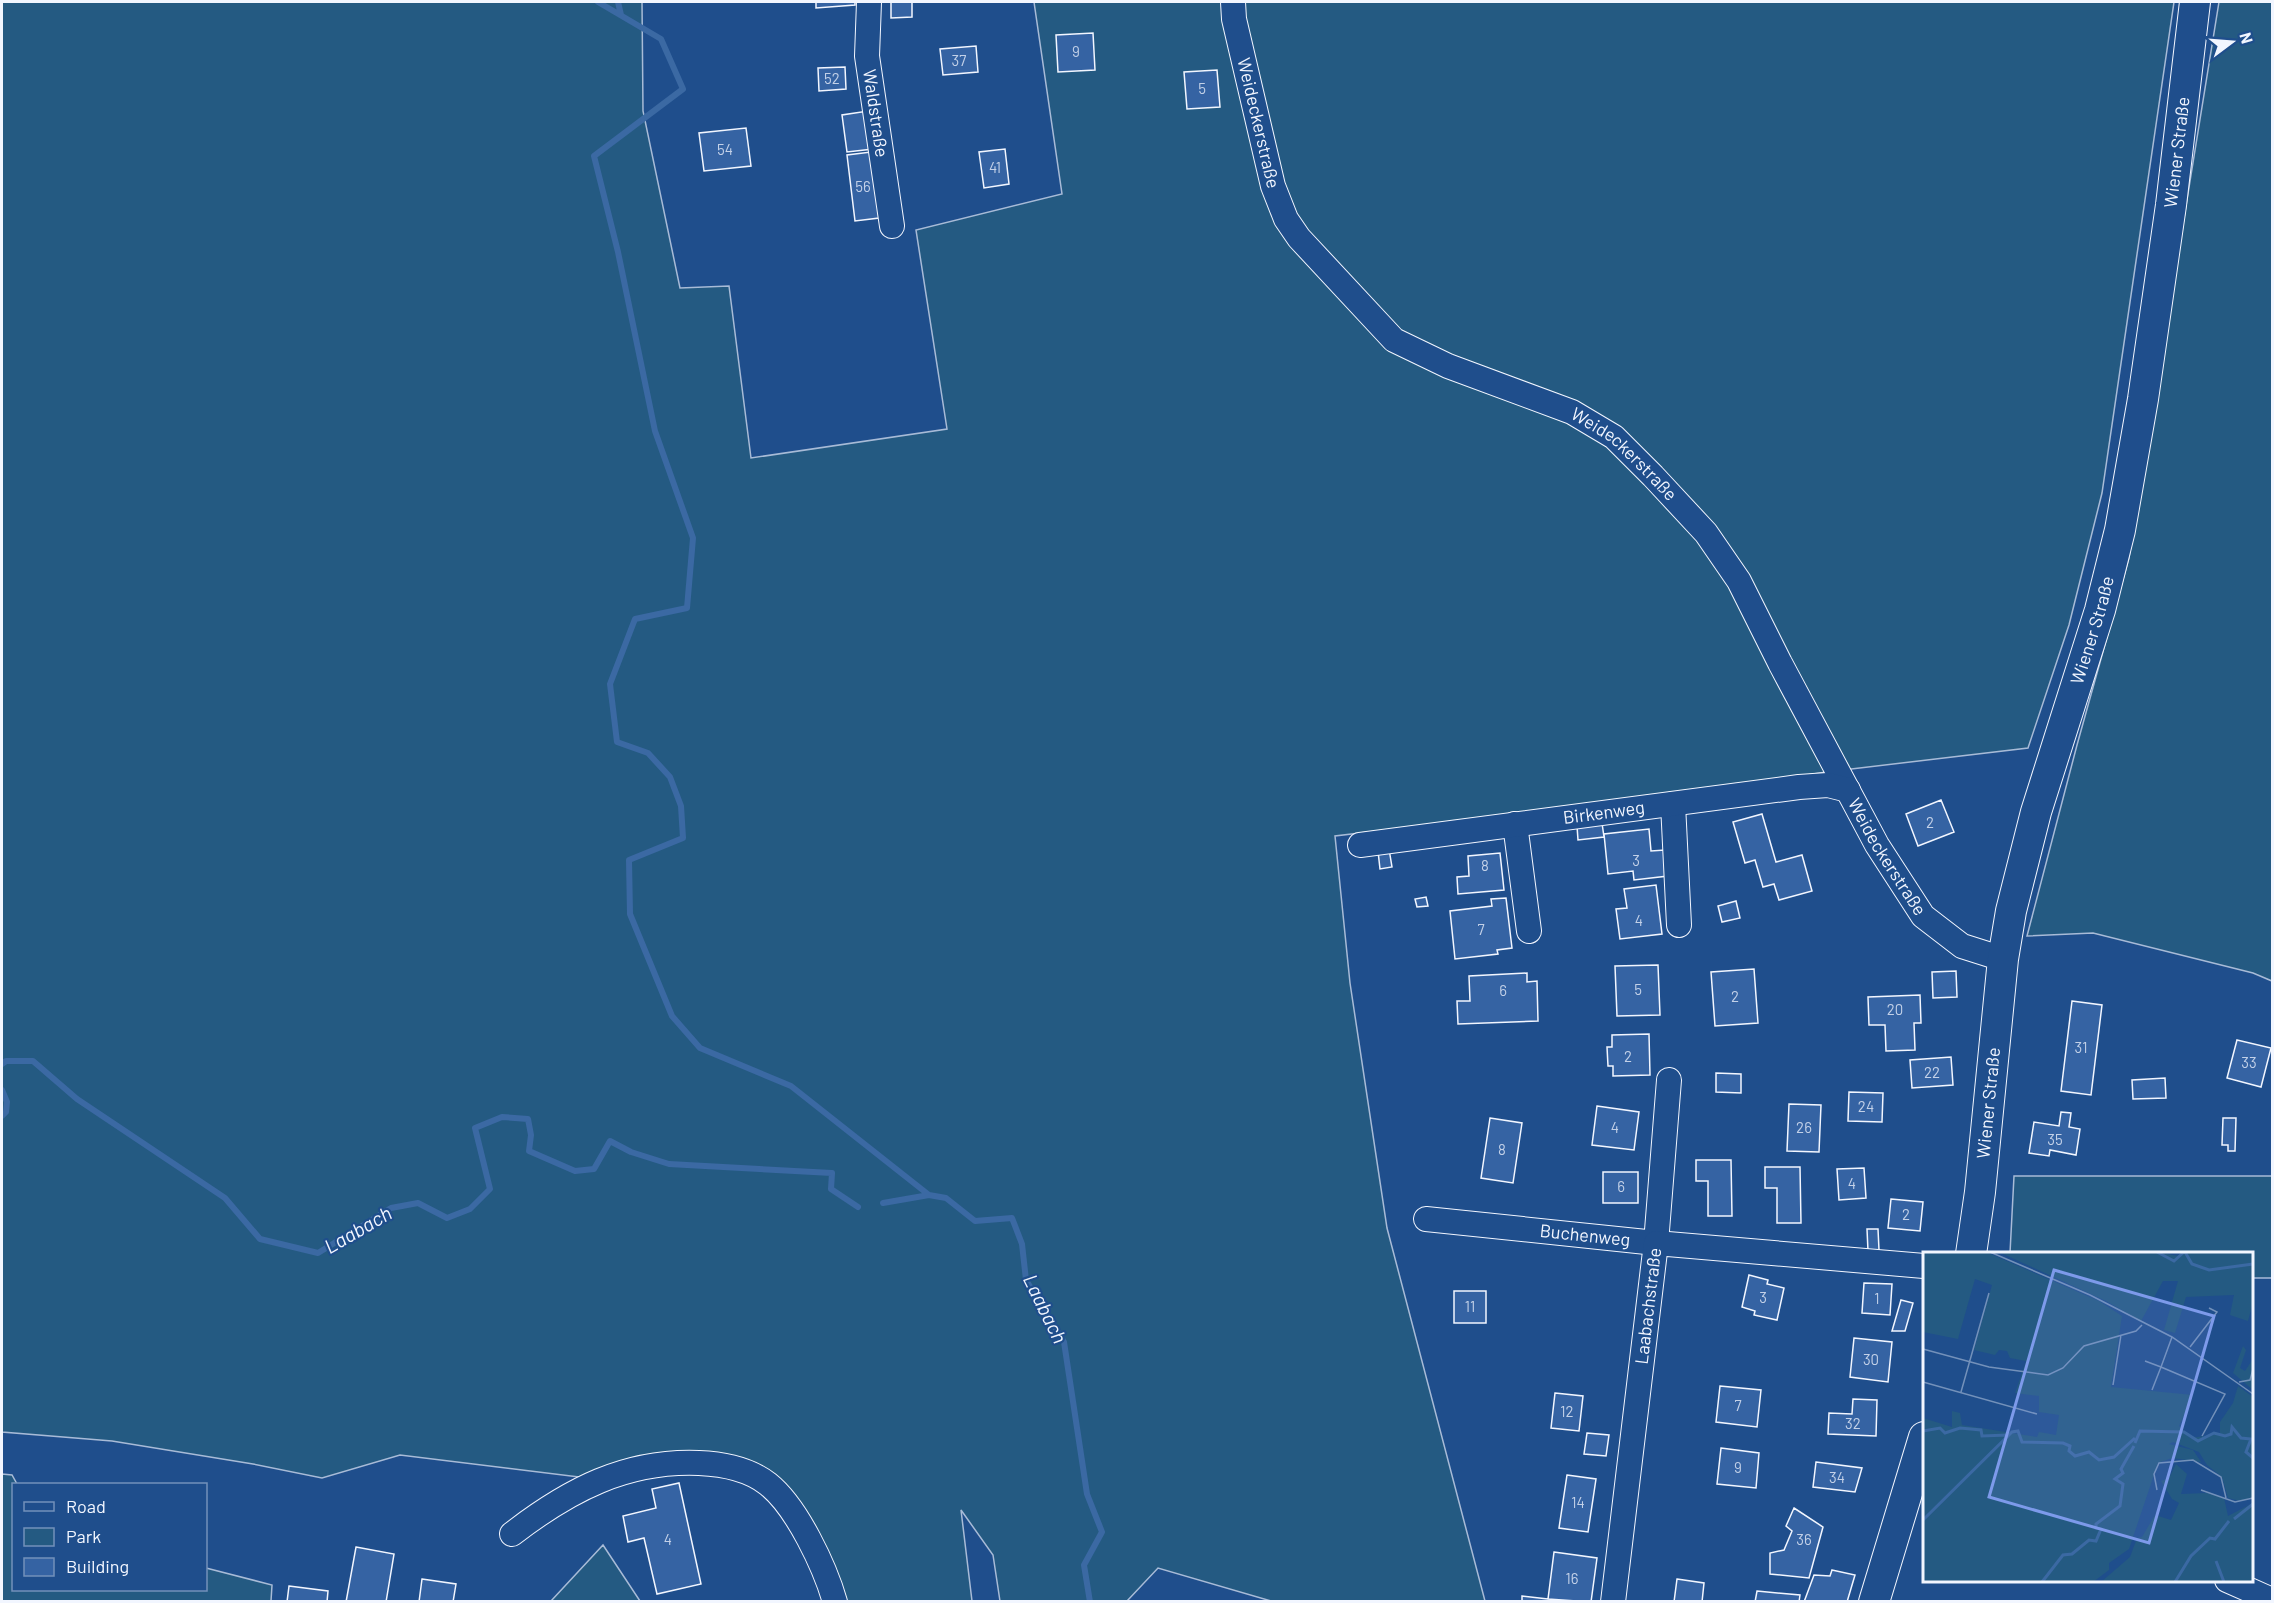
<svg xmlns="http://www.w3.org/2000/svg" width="2274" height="1603" viewBox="0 0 2274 1603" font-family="Barlow,sans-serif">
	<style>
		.green { fill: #245a82; stroke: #a8bbd7; stroke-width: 1.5 }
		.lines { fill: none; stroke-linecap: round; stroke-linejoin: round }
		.stream { stroke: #3b69a3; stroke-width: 6 }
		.building { fill: #3563a3; stroke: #f2f6ff; stroke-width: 1.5 }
		.minor-casing { stroke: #f2f6ff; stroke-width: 26 }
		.major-casing { stroke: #f2f6ff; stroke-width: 32 }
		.minor { stroke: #1f4e8c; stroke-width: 24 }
		.major { stroke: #1f4e8c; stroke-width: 30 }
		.labels { text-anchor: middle; stroke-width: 4.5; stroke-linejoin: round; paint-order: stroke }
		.number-label { font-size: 15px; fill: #c3d1e8 }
		.street-label { font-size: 18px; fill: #f2f6ff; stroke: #1f4e8c }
		.water-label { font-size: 20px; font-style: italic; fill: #f2f6ff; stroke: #1f4e8c }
		.inset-river { fill: none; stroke: #3b69a3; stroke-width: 3 }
		.inset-road { fill: none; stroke: #7391ba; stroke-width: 1.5 }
		.view { fill: #7d9aea; fill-opacity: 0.15; stroke: #7d9aea; stroke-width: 3 }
		.inset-edge { fill: none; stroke: #f2f6ff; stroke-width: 3 }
	</style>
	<rect width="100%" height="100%" fill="#1f4e8c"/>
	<path class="green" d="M 2,2 L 642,2 L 643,111 L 680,288 L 729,286 L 751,458 L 947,429 L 916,230 L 1062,194 L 1034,2 L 2174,2 L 2102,493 L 2069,625 L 2028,748 L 1826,772 L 1666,797 L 1335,836 L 1350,983 L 1387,1228 L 1485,1601 L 1271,1601 L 1158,1568 L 1127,1601 L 1000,1601 L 993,1555 L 961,1510 L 972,1601 L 845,1601 L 764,1468 L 629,1462 L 579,1477 L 400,1455 L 322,1478 L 253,1464 L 112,1441 L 2,1432 Z
		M 2219,2 L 2272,2 L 2272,981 L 2253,973 L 2093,933 L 2027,936 L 2077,745 L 2129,558 Z
		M 2014,1176 L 2272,1176 L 2272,1278 L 2252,1278 L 2252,1254 L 2010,1253 Z
		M 2,1474 L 12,1475 L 17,1484 L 14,1484 L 14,1590 L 206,1590 L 206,1568 L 272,1585 L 271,1601 L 2,1601 Z
		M 603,1545 L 640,1601 L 551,1601 Z"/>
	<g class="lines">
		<path class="stream" d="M 598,2 L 661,39 L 683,89 L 594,156 L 618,252 L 655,431 L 693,538 L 687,608 L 635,619 L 610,684 L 617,742 L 648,753 L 670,777 L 681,806 L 683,838 L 629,860 L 630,914 L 672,1016 L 700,1048 L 791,1086 L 929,1195
			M 618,2 L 621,15
			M 2,1064 L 6,1061 L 33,1061 L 77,1099 L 225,1198 L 260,1239 L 318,1253 L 391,1208 L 418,1203 L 447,1218 L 470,1209 L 490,1189 L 475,1128 L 502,1117 L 528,1119 L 531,1135 L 529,1151 L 575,1171 L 594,1169 L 610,1141 L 631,1152 L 669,1164 L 832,1173 L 831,1189 L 858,1207
			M 2,1090 L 7,1102 L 6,1112 L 2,1116
			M 883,1203 L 929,1195 L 946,1198 L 975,1221 L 1012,1218 L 1022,1244 L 1026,1280 L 1064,1342 L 1087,1494 L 1102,1532 L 1084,1565 L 1090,1602"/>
	</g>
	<path class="building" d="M 816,2 L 855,2 L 855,5 L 816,8 Z
		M 891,2 L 912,2 L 912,17 L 891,18 Z
		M 1093,33 L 1095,70 L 1058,72 L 1056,35 Z
		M 976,46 L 978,72 L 943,75 L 940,49 Z
		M 845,67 L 846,89 L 819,91 L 818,68 Z
		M 1217,70 L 1220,107 L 1187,109 L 1184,72 Z
		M 868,111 L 873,149 L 847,152 L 842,115 Z
		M 746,128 L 751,166 L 704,171 L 699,133 Z
		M 1005,149 L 1009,184 L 984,188 L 979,152 Z
		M 871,152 L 879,218 L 855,221 L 847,155 Z
		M 1941,800 L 1954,832 L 1918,846 L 1906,814 Z
		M 1762,814 L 1776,862 L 1802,855 L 1812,891 L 1779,900 L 1774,884 L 1763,887 L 1755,860 L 1745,863 L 1733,822 Z
		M 1602,823 L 1604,837 L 1578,840 L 1577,826 Z
		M 1649,829 L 1651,851 L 1665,850 L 1668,876 L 1634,880 L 1633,871 L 1608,874 L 1604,834 Z
		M 1389,849 L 1392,867 L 1380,869 L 1378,851 Z
		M 1500,853 L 1504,890 L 1458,894 L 1457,877 L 1469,876 L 1468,856 Z
		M 1656,885 L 1662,934 L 1620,939 L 1616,909 L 1627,908 L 1624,889 Z
		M 1426,897 L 1428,906 L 1417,907 L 1415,899 Z
		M 1506,898 L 1512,948 L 1497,950 L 1498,954 L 1455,959 L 1450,911 L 1492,906 L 1491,899 Z
		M 1736,901 L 1740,918 L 1722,922 L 1718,906 Z
		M 1658,965 L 1660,1015 L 1617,1016 L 1615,966 Z
		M 1754,969 L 1758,1023 L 1715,1026 L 1711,972 Z
		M 1956,971 L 1957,997 L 1933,998 L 1932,972 Z
		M 1527,973 L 1527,982 L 1537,981 L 1538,1021 L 1458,1024 L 1457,1001 L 1470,1001 L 1469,976 Z
		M 1920,995 L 1921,1023 L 1914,1023 L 1915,1050 L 1886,1051 L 1885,1025 L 1869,1025 L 1868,997 Z
		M 2072,1001 L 2102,1005 L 2091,1095 L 2061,1091 Z
		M 1649,1034 L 1650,1075 L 1613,1076 L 1613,1066 L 1608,1066 L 1607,1047 L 1612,1047 L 1612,1035 Z
		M 2237,1040 L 2271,1048 L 2261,1087 L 2227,1078 Z
		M 1951,1057 L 1953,1085 L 1912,1088 L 1910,1060 Z
		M 1716,1073 L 1741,1074 L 1741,1093 L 1716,1092 Z
		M 2165,1078 L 2166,1098 L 2133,1099 L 2132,1080 Z
		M 1849,1092 L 1883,1093 L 1882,1122 L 1848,1121 Z
		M 1789,1104 L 1821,1105 L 1819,1152 L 1787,1151 Z
		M 1597,1106 L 1639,1112 L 1634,1150 L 1592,1145 Z
		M 2061,1112 L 2071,1113 L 2069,1127 L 2080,1129 L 2076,1155 L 2050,1150 L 2049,1156 L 2029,1153 L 2034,1122 L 2059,1126 Z
		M 1490,1118 L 1522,1123 L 1513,1183 L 1481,1178 Z
		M 2223,1118 L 2236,1118 L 2235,1151 L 2228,1151 L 2228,1145 L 2222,1145 Z
		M 1696,1160 L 1731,1160 L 1732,1216 L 1708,1216 L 1708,1181 L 1696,1181 Z
		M 1765,1167 L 1800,1167 L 1801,1223 L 1777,1223 L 1777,1188 L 1765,1188 Z
		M 1864,1168 L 1866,1198 L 1839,1200 L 1837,1169 Z
		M 1603,1172 L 1638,1172 L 1638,1203 L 1603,1203 Z
		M 1891,1199 L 1923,1202 L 1920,1231 L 1888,1228 Z
		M 1867,1229 L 1878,1229 L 1879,1250 L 1868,1251 Z
		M 1749,1275 L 1768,1280 L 1767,1284 L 1784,1288 L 1777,1320 L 1754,1315 L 1755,1311 L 1742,1307 Z
		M 1864,1283 L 1892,1284 L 1890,1315 L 1862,1313 Z
		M 1454,1291 L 1486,1291 L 1486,1323 L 1454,1323 Z
		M 1901,1300 L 1913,1303 L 1905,1331 L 1892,1331 Z
		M 1854,1338 L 1892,1342 L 1888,1382 L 1850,1377 Z
		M 1720,1386 L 1761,1390 L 1757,1427 L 1716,1422 Z
		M 1555,1393 L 1583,1396 L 1579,1431 L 1551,1428 Z
		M 1853,1399 L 1877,1400 L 1876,1436 L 1828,1434 L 1829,1413 L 1852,1414 Z
		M 1587,1433 L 1609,1435 L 1606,1456 L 1584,1454 Z
		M 1721,1448 L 1759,1453 L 1756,1488 L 1717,1484 Z
		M 1816,1462 L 1862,1468 L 1855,1492 L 1813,1487 Z
		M 1567,1475 L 1596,1479 L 1588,1532 L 1559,1528 Z
		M 679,1483 L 701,1584 L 657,1594 L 644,1538 L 628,1542 L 623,1516 L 656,1508 L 652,1489 Z
		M 1794,1508 L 1823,1527 L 1809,1578 L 1770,1574 L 1770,1553 L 1784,1550 L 1792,1531 L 1786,1526 Z
		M 356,1547 L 394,1554 L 386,1602 L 346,1602 Z
		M 1554,1552 L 1597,1558 L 1591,1602 L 1548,1599 Z
		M 1832,1570 L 1855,1575 L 1847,1602 L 1804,1602 L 1814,1575 L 1830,1576 Z
		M 422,1579 L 456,1584 L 453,1602 L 419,1602 Z
		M 1677,1579 L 1704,1583 L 1702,1602 L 1674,1602 Z
		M 289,1586 L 328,1591 L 327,1602 L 287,1602 Z
		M 1757,1591 L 1800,1595 L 1799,1602 L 1755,1602 Z
		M 1522,1596 L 1548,1599 L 1563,1602 L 1522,1602 Z"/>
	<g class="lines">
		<g class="minor-casing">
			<g id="minor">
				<path id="s1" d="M 869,2 L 867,56 L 892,226"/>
				<path id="s2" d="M 1233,2 L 1234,19 L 1273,186 L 1286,219 L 1299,238 L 1394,340 L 1448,366 L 1572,412 L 1614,437 L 1653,476 L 1706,533 L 1739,581 L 1780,663 L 1877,845 L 1923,916 L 1962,946 L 2003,959"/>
				<path d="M 1673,804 L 1679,925"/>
				<path d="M 1515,824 L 1529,931"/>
				<path id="s3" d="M 1360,845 L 1799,787 L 1828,785 L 1848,790"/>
				<path id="s4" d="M 1426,1219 L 1656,1243 L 1669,1080"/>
				<path d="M 512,1534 C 569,1490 626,1460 699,1463 C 723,1464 749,1469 768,1484 C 797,1507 825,1567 835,1602"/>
				<path d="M 2227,1580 L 2272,1600"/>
				<path id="s5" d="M 1613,1602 L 1656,1243 L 1924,1266"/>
			</g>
		</g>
		<g class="major-casing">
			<g id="major">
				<path id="s6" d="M 1971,1254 L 1980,1192 L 2003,959 L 2011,911 L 2036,812 L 2100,610 L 2120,530 L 2143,399 L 2171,205 L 2195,2"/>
				<path d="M 1874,1602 L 1924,1437"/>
			</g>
		</g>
		<use href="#minor" class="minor"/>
		<use href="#major" class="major"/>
	</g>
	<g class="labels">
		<g class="number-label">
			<text x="1076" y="57">9</text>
			<text x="959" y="66">37</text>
			<text x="832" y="84">52</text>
			<text x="1202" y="94">5</text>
			<text x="725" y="155">54</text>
			<text x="995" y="173">41</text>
			<text x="863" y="192">56</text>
			<text x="1930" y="828">2</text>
			<text x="1636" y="866">3</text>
			<text x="1485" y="871">8</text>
			<text x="1639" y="926">4</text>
			<text x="1481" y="935">7</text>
			<text x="1638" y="995">5</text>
			<text x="1503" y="996">6</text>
			<text x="1735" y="1002">2</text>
			<text x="1895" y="1015">20</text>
			<text x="2081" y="1053">31</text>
			<text x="1628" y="1062">2</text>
			<text x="2249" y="1068">33</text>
			<text x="1932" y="1078">22</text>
			<text x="1866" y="1112">24</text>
			<text x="1615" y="1133">4</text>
			<text x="1804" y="1133">26</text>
			<text x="2055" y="1145">35</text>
			<text x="1502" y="1155">8</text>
			<text x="1852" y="1189">4</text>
			<text x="1621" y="1192">6</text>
			<text x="1906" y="1220">2</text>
			<text x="1763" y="1303">3</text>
			<text x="1877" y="1304">1</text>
			<text x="1470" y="1312">11</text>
			<text x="1871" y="1365">30</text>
			<text x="1738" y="1411">7</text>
			<text x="1567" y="1417">12</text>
			<text x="1853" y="1429">32</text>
			<text x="1738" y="1473">9</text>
			<text x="1837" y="1483">34</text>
			<text x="1578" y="1508">14</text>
			<text x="668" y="1545">4</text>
			<text x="1804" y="1545">36</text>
			<text x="1572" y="1584">16</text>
		</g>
		<g class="street-label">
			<text dy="6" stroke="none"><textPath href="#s1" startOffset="112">Waldstraße</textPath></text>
			<text dy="6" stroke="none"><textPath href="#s2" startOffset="124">Weideckerstraße</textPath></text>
			<text dy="6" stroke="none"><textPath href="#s6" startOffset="1124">Wiener Straße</textPath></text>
			<text dy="6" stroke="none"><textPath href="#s2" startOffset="646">Weideckerstraße</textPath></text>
			<text dy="6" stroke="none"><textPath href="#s6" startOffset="638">Wiener Straße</textPath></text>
			<text dy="6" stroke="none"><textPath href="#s3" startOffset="246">Birkenweg</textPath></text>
			<text dy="6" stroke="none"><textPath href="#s2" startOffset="1132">Weideckerstraße</textPath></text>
			<text dy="6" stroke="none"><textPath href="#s6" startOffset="152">Wiener Straße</textPath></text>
			<text dy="6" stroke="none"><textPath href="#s4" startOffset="160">Buchenweg</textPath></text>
			<text dy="6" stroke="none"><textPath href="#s5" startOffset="298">Laabachstraße</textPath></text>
		</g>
		<g class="water-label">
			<text transform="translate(358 1230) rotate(-30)" y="7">Laabach</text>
			<text transform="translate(1045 1309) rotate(64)" y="7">Laabach</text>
		</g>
	</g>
	<g transform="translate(1923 1252)">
		<rect width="330" height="330" fill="#1f4e8c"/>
		<path d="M 0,0 L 63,0 L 176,49 L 199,64 L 188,135 L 270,143 L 256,174 L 267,186 L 297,182 L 297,170 L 310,151 L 315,134 L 330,145 L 330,245 L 317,249 L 305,246 L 299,225 L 284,213 L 276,200 L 250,190 L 246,192 L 270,198 L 278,210 L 249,206 L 235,211 L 206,297 L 186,311 L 186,318 L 170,330 L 0,330 L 0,166 L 29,175 L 29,159 L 37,161 L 39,173 L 114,185 L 116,180 L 133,183 L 136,163 L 116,160 L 116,144 L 92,141 L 103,109 L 87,106 L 84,99 L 76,98 L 72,103 L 51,98 L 69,33 L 52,27 L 35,87 L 0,80 ZM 76,0 L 233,0 L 256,4 L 258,0 L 330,0 L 330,50 L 325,69 L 307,63 L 311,43 L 263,45 L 252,81 L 241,78 L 255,29 L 240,29 L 218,69 L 183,49 ZM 320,94 L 323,98 L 317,116 L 322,119 L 330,107 L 330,138 L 310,121 ZM 253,212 L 264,222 L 258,242 L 284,241 L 301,246 L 305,264 L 330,251 L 330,330 L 178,330 L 207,305 L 214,286 L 219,285 L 232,263 L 248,268 L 256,251 L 249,247 L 238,229 L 246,226 Z" fill="#245a82"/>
		<path class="inset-river" d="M 234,0 L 251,9 L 261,0M 262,0 L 269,12 L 286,18 L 330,12M 0,179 L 17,176 L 22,181 L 37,176 L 58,178 L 59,184 L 85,183M 212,191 L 217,179 L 261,180 L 275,189 L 291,181 L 302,184 L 308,182 L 309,175 L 318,186 L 328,187 L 323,200 L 330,206M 311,267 L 330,252M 0,268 L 89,180 L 95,179 L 99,190 L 140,191 L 147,194 L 146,199 L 152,204 L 166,200 L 176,208 L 191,205 L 212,186M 293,309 L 301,330M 119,330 L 140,303 L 149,302 L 166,288 L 173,289 L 178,277 L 173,276 L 173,272 L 197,254 L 200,232 L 192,227 L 200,221 L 198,217 L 211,194M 252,330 L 268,304 L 287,286 L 292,287 L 306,269"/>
		<path class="inset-road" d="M 67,0 L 167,43 L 249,85 L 330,142M 249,85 L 238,115 L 302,142 L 279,184M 267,95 L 294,60 L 286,56M 0,97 L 66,115 L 125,123 L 140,116 L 161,94 L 213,79 L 219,73M 222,109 L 238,115 L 229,138M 0,130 L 114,162M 316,130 L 327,128 L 330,117M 190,133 L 198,83M 38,140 L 66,41M 234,238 L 231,222 L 236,211 L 270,208 L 298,225 L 303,246M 278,238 L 312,250 L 330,246"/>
		<path class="view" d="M 131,18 L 291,64 L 226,291 L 66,245 Z"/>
		<rect width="330" height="330" class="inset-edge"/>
	</g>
	<rect width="2274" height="1603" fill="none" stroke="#f2f6ff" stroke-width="6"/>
	<rect x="12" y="1483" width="195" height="108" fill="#1f4e8c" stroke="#7391ba" stroke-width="1.5"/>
	<rect x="24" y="1502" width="30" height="9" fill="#1f4e8c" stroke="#7391ba" stroke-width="1.5"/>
	<text x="66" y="1513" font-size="18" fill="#f2f6ff">Road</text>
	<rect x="24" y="1528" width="30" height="18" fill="#245a82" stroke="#7391ba" stroke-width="1.5"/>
	<text x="66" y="1543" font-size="18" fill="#f2f6ff">Park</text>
	<rect x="24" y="1558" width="30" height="18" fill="#3563a3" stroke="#7391ba" stroke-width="1.5"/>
	<text x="66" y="1573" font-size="18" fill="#f2f6ff">Building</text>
	<g transform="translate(2232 42) rotate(74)" stroke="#1f4e8c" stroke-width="4.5" paint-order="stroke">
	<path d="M0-4.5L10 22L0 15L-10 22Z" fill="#f2f6ff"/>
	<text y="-9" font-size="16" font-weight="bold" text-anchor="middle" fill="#f2f6ff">N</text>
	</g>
</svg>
